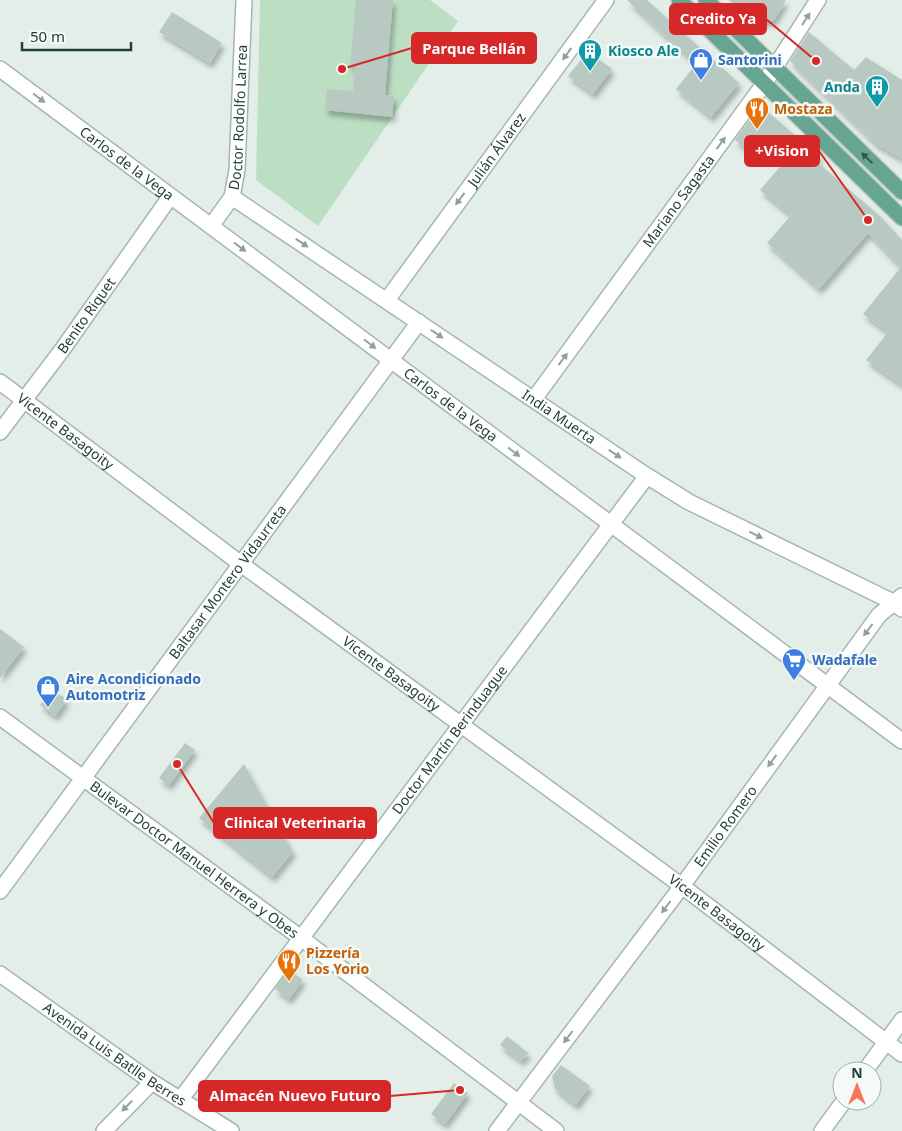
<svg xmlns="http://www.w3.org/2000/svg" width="902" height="1131" viewBox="0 0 902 1131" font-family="'Noto Sans',sans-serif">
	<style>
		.green { fill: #bcdfc4 }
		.building { fill: #b8c9c1; filter: url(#shadow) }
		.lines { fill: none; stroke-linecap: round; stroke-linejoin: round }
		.minor-casing { stroke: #a5b6b0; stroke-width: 18 }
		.major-casing { stroke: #c1cac7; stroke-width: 18 }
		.minor { stroke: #fff; stroke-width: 15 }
		.major { stroke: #66a592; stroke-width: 15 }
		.oneway { fill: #90a09b }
		.oneway2 { fill: #33594e }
		.labels { text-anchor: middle; stroke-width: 5; stroke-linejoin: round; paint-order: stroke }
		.culture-label { font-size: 14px; font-weight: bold; fill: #0d838f; stroke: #f4faf7; text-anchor: start }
		.shop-label { font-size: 14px; font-weight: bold; fill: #366cbe; stroke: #f4faf7; text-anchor: start }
		.food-label { font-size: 14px; font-weight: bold; fill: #c56008; stroke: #f4faf7; text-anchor: start }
		.street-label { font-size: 14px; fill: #224037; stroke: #f4faf7 }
		.leader { fill: none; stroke: #d62828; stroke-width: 2 }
		.callout-dot { fill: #d62828; stroke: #f4faf7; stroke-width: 2 }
		.callout { fill: #d62828; stroke: #d62828; stroke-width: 2 }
		.callout-label { font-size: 15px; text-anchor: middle; font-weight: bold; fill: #fff }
	</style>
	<defs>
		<filter id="shadow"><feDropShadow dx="3" dy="5.5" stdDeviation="2.5" flood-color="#0004"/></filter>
	</defs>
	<rect width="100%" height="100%" fill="#e3eee9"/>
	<path class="green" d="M 260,0 L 430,0 L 458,21 L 318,226 L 256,180 Z"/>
	<path class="building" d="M 356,0 L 393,0 L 385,95 L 394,96 L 392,117 L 325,110 L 327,89 L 353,91 L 355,67 L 350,67 Z
		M 627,0 L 647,0 L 739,83 L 711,117 L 676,89 L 696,64 Z
		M 729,0 L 786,0 L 774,20 L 757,22 L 744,14 Z
		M 172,12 L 222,43 L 210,63 L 159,32 Z
		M 809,32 L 854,70 L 866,57 L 902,80 L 902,159 L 875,143 L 790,61 Z
		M 588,51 L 612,69 L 593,94 L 568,76 Z
		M 766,110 L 820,157 L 816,161 L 881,217 L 902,240 L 902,385 L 866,360 L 888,332 L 863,314 L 901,267 L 868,233 L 819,289 L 767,243 L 791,215 L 760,190 L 790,155 L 769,137 L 753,155 L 735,140 L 756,111 Z
		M 0,629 L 24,647 L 0,678 Z
		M 52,689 L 67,700 L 55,716 L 40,705 Z
		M 185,743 L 195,750 L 169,785 L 159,778 Z
		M 244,764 L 293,852 L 272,877 L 199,818 Z
		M 291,971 L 303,980 L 289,999 L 275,989 L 287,972 Z
		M 507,1036 L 528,1053 L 521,1061 L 500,1045 Z
		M 561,1065 L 590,1086 L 576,1105 L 555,1089 L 552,1076 Z
		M 454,1083 L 468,1093 L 445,1124 L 431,1114 Z"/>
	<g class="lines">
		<g class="minor-casing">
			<g id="minor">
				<path id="s1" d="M 0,69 L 902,741"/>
				<path id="s2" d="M 232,197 L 647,476 L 689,502 L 893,602 L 902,609"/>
				<path id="s3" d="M 211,226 L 232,197 L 237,170 L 244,0"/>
				<path id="s4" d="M 387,300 L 606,0"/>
				<path id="s5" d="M 0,382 L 241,564 L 682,886 L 902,1054"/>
				<path id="s6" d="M 534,399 L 764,84 L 818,0"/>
				<path id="s7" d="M 0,432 L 62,350 L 170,197"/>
				<path id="s8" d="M 0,717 L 301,938 L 556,1131"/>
				<path id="s9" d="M 0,891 L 419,322"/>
				<path id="s10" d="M 0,974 L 152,1082 L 231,1131"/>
				<path d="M 865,1071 L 902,1020"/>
				<path id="s11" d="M 180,1100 L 647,476"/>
				<path d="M 104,1131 L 152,1082"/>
				<path id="s12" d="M 497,1131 L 682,886 L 879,615 L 902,596"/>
				<path d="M 822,1131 L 844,1101"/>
			</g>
		</g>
		<g class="major-casing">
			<path id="major" d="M 679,0 L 902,218
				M 706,0 L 902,192"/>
		</g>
		<use href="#minor" class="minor"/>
		<use href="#major" class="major"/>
	</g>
	<defs><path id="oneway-solid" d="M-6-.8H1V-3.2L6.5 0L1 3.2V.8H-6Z" transform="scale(1.25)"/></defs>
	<g class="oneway">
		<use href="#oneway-solid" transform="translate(806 19) rotate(-57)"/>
		<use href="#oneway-solid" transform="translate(567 54) rotate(126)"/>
		<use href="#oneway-solid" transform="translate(39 98) rotate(37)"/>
		<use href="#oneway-solid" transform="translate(721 143) rotate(-54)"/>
		<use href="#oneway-solid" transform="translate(460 199) rotate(126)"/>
		<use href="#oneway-solid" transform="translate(302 243) rotate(34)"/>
		<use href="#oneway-solid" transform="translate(240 247) rotate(37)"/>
		<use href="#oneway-solid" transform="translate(437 334) rotate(34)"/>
		<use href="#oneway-solid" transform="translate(370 344) rotate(37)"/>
		<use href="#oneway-solid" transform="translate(563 359) rotate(-54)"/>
		<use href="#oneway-solid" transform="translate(514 452) rotate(37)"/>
		<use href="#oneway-solid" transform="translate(615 454) rotate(34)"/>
		<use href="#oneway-solid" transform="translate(756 535) rotate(26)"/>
		<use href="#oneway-solid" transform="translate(868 630) rotate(127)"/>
		<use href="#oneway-solid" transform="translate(772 761) rotate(126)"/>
		<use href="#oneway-solid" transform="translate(666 907) rotate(127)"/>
		<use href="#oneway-solid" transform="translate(568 1037) rotate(127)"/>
		<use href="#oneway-solid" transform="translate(127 1106) rotate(134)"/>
	</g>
	<use class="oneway2" href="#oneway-solid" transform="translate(867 158) rotate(-136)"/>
	<defs>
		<g id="building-pin" transform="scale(1.25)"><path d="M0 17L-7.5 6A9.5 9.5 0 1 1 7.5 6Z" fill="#0f9aa8" stroke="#f4faf7"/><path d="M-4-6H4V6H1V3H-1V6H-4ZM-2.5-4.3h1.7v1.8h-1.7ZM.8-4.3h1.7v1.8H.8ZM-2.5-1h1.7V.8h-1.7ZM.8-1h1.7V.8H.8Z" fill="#fff"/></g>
		<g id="shop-pin" transform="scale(1.25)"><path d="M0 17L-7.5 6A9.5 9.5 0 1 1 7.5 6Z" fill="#3f7fe0" stroke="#f4faf7"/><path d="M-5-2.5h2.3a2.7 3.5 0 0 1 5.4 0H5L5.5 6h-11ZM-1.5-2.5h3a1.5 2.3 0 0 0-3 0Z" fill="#fff"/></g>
		<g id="restaurant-pin" transform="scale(1.25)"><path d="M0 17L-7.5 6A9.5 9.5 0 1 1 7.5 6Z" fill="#e8710a" stroke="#f4faf7"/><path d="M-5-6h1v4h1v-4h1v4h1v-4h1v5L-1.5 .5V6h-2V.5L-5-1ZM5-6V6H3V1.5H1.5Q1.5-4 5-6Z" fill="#fff"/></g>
		<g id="supermarket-pin" transform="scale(1.25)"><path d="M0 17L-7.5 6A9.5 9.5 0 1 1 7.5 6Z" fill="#3f7fe0" stroke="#f4faf7"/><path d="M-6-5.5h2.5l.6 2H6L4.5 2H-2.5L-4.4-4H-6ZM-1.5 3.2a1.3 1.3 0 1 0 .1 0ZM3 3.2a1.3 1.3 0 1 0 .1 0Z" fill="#fff"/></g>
	</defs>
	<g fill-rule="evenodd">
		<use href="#building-pin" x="590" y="51"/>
		<use href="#shop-pin" x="701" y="60"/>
		<use href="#building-pin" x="877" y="87"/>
		<use href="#restaurant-pin" x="757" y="109"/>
		<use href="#supermarket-pin" x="794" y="660"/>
		<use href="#shop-pin" x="48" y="687"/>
		<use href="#restaurant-pin" x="289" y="961"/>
	</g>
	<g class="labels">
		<g class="culture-label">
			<text x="608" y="56">Kiosco Ale</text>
			<text x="860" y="92" text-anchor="end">Anda</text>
		</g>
		<g class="shop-label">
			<text x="718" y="65">Santorini</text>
			<text x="812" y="665">Wadafale</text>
			<text x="66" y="684">Aire Acondicionado<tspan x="66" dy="16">Automotriz</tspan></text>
		</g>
		<g class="food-label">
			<text x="774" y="114">Mostaza</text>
			<text x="306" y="958">Pizzería<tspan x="306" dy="16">Los Yorio</tspan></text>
		</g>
		<g class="street-label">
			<text dy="5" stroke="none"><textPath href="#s3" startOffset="116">Doctor Rodolfo Larrea</textPath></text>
			<text dy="5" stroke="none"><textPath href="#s4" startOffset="186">Julián Álvarez</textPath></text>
			<text dy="5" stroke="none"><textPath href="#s1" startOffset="158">Carlos de la Vega</textPath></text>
			<text dy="5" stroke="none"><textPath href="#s6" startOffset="245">Mariano Sagasta</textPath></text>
			<text dy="5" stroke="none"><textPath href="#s7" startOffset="145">Benito Riquet</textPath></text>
			<text dy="5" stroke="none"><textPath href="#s1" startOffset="562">Carlos de la Vega</textPath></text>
			<text dy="5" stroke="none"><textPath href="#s2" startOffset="394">India Muerta</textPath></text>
			<text dy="5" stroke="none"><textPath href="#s5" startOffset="82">Vicente Basagoity</textPath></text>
			<text dy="5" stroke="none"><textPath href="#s9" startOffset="384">Baltasar Montero Vidaurreta</textPath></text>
			<text dy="5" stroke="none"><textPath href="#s5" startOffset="488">Vicente Basagoity</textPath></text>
			<text dy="5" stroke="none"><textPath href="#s11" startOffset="450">Doctor Martín Berinduague</textPath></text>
			<text dy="5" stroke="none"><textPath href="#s12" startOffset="381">Emilio Romero</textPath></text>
			<text dy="5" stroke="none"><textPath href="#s8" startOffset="241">Bulevar Doctor Manuel Herrera y Obes</textPath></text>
			<text dy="5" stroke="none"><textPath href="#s5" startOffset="892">Vicente Basagoity</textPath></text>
			<text dy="5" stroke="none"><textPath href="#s10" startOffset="140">Avenida Luis Batlle Berres</textPath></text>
		</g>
	</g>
	<path class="leader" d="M816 61L766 19M342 69L412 48M868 220L819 151M177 764L214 823M460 1090L390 1096"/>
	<g class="callout-dot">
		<circle cx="816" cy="61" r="5"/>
		<circle cx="342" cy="69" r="5"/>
		<circle cx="868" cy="220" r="5"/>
		<circle cx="177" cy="764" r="5"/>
		<circle cx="460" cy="1090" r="5"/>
	</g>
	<g class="callout">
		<rect x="670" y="4" width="96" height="30" rx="5"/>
		<rect x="412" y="33" width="124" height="30" rx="5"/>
		<rect x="745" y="136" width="74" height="30" rx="5"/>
		<rect x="214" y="808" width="162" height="30" rx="5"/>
		<rect x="199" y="1081" width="191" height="30" rx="5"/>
	</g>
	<g class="callout-label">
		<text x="718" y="24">Credito Ya</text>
		<text x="474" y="54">Parque Bellán</text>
		<text x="782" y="156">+Vision</text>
		<text x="295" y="828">Clinical Veterinaria</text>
		<text x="295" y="1101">Almacén Nuevo Futuro</text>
	</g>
	<g transform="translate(857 1086)"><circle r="24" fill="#f4faf7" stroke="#a0b0aa"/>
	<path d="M0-4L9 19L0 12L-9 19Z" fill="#f77758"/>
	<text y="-8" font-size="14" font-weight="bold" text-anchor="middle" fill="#224037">N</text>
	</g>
	<path d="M22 42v8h109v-8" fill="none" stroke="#224037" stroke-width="2.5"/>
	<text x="30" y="42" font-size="15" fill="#224037" stroke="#f4faf7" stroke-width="4" paint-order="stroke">50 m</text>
</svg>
